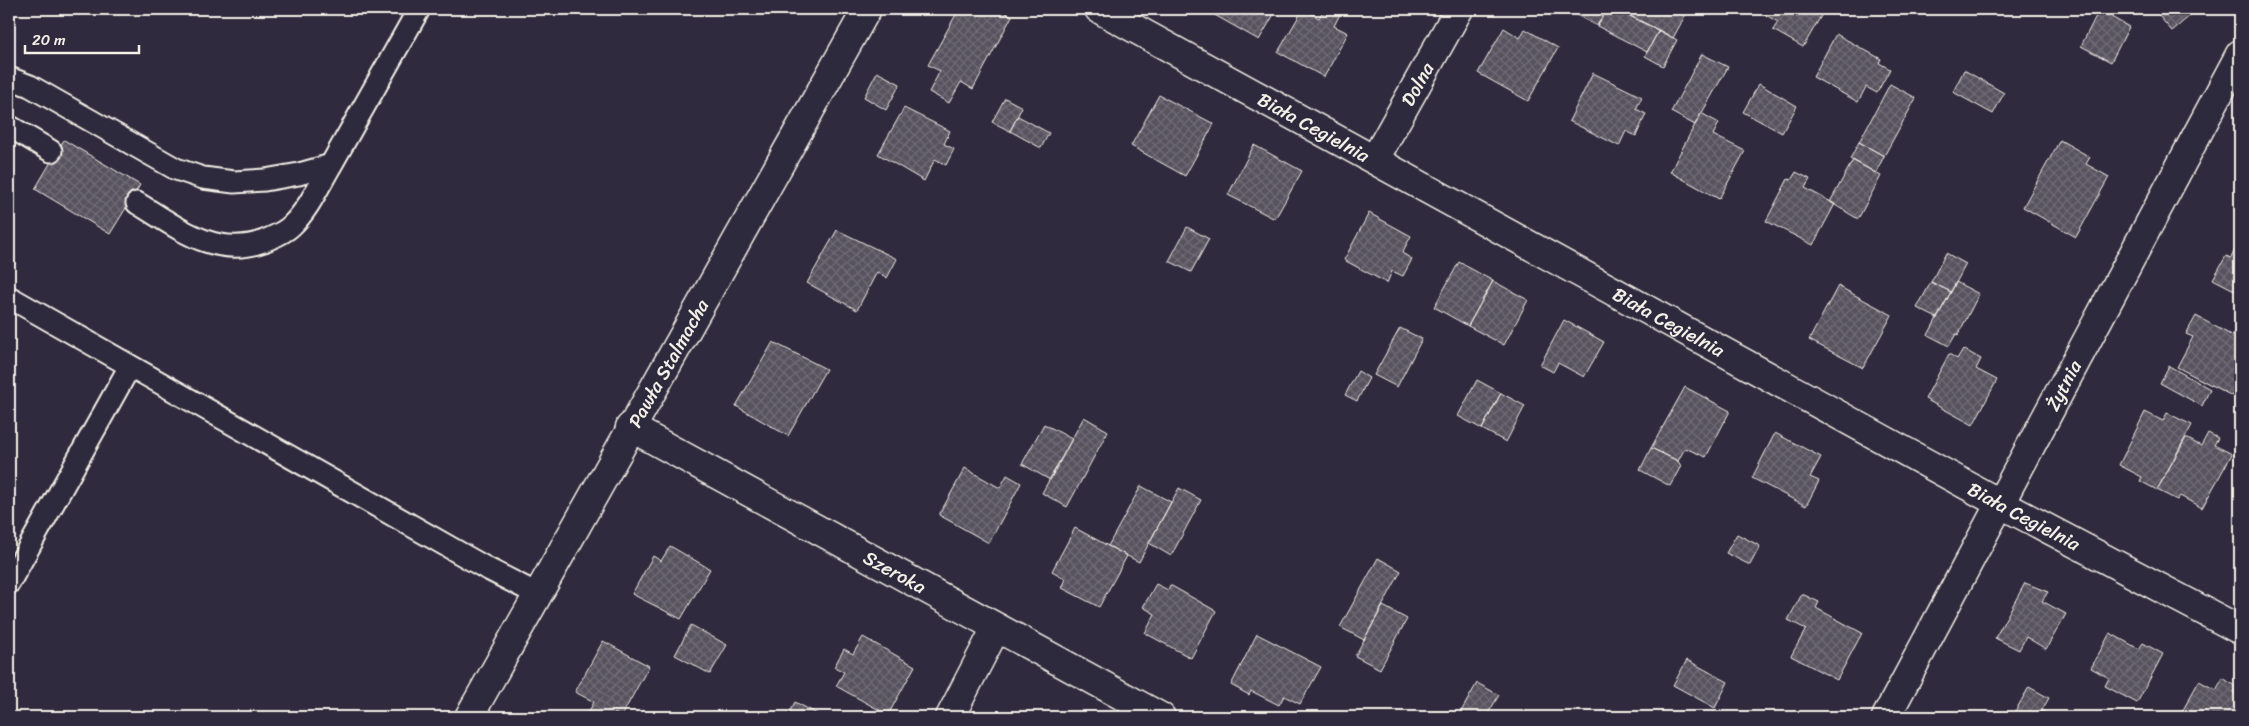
<svg xmlns="http://www.w3.org/2000/svg" width="2249" height="726" viewBox="0 0 2249 726" font-family="Sriracha,sans-serif">
	<style>
		.building { fill: url(#building-cross-hatch); stroke: #f4f1e8 }
		.lines { fill: none; stroke-linecap: round; stroke-linejoin: round }
		.service-casing { stroke: #f4f1e8; stroke-width: 25 }
		.minor-casing { stroke: #f4f1e8; stroke-width: 31 }
		.tertiary-casing { stroke: #f4f1e8; stroke-width: 31 }
		.service { stroke: #2f2a3d; stroke-width: 21 }
		.minor { stroke: #2f2a3d; stroke-width: 28 }
		.tertiary { stroke: #2f2a3d; stroke-width: 28 }
		.labels { text-anchor: middle; stroke-width: 5; stroke-linejoin: round; paint-order: stroke }
		.street-label { font-size: 19px; fill: #f4f1e8; stroke: #2f2a3d }
	</style>
	<defs>
		<pattern id="building-cross-hatch" width="8" height="8" patternUnits="userSpaceOnUse" patternTransform="scale(1.25)"><rect width="8" height="8" fill="#56525f"/><path d="M0 0l8 8M0 8l8-8" fill="none" stroke="#6f6b76"/></pattern>
	</defs>
	<rect width="100%" height="100%" fill="#2f2a3d"/>
	<filter id="ink" filterUnits="userSpaceOnUse"><feTurbulence type="fractalNoise" baseFrequency=".02" numOctaves="2"/><feDisplacementMap in="SourceGraphic" scale="10" xChannelSelector="R" yChannelSelector="G"/><feConvolveMatrix kernelMatrix="1 2 1 2 8 2 1 2 1" color-interpolation-filters="sRGB"/></filter>
	<g filter="url(#ink)">
		<path class="building" d="M 959,9 L 999,9 L 1012,16 L 973,89 L 961,82 L 949,103 L 929,92 L 940,71 L 928,65 Z
			M 1204,9 L 1277,9 L 1259,40 Z
			M 1303,9 L 1319,18 L 1324,9 L 1330,9 L 1340,14 L 1334,26 L 1348,33 L 1324,77 L 1278,52 Z
			M 1565,9 L 1607,9 L 1597,26 Z
			M 1607,9 L 1616,9 L 1659,30 L 1647,52 L 1597,26 Z
			M 1616,9 L 1676,9 L 1686,14 L 1673,38 Z
			M 1761,9 L 1825,9 L 1803,47 L 1773,30 L 1778,22 L 1759,11 Z
			M 2153,9 L 2198,9 L 2172,31 Z
			M 2099,10 L 2129,27 L 2111,62 L 2081,46 Z
			M 1504,28 L 1520,38 L 1525,29 L 1558,48 L 1528,101 L 1478,73 Z
			M 1659,30 L 1677,40 L 1663,66 L 1645,56 Z
			M 1836,34 L 1881,59 L 1879,63 L 1890,69 L 1877,93 L 1866,87 L 1858,102 L 1813,77 Z
			M 1702,54 L 1728,67 L 1695,125 L 1671,112 Z
			M 1964,70 L 2004,93 L 1993,114 L 1953,92 Z
			M 877,72 L 900,84 L 886,110 L 864,97 Z
			M 1593,73 L 1642,97 L 1636,109 L 1646,114 L 1636,136 L 1626,131 L 1619,146 L 1569,121 Z
			M 1759,84 L 1797,106 L 1782,133 L 1743,112 Z
			M 1890,84 L 1916,98 L 1884,156 L 1859,142 Z
			M 1159,95 L 1214,124 L 1185,176 L 1131,146 Z
			M 1005,98 L 1022,107 L 1010,131 L 992,122 Z
			M 904,108 L 950,131 L 944,144 L 954,149 L 946,165 L 935,159 L 924,181 L 878,154 Z
			M 1701,113 L 1719,123 L 1713,135 L 1745,151 L 1719,199 L 1670,172 Z
			M 1018,116 L 1049,133 L 1041,148 L 1010,131 Z
			M 64,140 L 140,185 L 110,234 L 35,189 Z
			M 2060,140 L 2090,157 L 2086,164 L 2109,177 L 2076,237 L 2023,207 Z
			M 1859,142 L 1884,156 L 1876,173 L 1850,159 Z
			M 1254,145 L 1302,171 L 1275,219 L 1228,195 Z
			M 1853,160 L 1881,176 L 1858,219 L 1830,202 Z
			M 1796,172 L 1810,179 L 1805,188 L 1835,204 L 1813,245 L 1766,221 L 1788,179 L 1791,180 Z
			M 1369,213 L 1411,236 L 1402,253 L 1412,259 L 1403,276 L 1392,271 L 1387,283 L 1344,260 Z
			M 1187,227 L 1209,239 L 1191,272 L 1169,261 Z
			M 837,230 L 897,259 L 887,278 L 877,272 L 857,310 L 807,283 Z
			M 2240,239 L 2240,293 L 2213,279 L 2226,256 L 2231,258 Z
			M 1946,253 L 1966,264 L 1951,292 L 1931,282 Z
			M 1459,262 L 1493,281 L 1468,326 L 1434,307 Z
			M 1493,281 L 1528,300 L 1504,345 L 1468,326 Z
			M 1931,282 L 1951,292 L 1937,318 L 1917,308 Z
			M 1956,282 L 1979,294 L 1958,335 L 1956,334 L 1949,346 L 1928,335 Z
			M 1838,286 L 1892,315 L 1863,368 L 1809,340 Z
			M 2196,316 L 2240,340 L 2240,380 L 2232,396 L 2177,367 L 2193,337 L 2186,334 Z
			M 1564,320 L 1604,342 L 1584,377 L 1558,363 L 1553,372 L 1540,365 Z
			M 1400,328 L 1422,339 L 1397,387 L 1374,375 Z
			M 773,342 L 826,369 L 788,436 L 736,406 Z
			M 1963,349 L 1981,359 L 1976,369 L 1997,380 L 1973,425 L 1925,399 L 1949,354 L 1957,359 Z
			M 2169,366 L 2210,389 L 2202,406 L 2160,383 Z
			M 1358,371 L 1369,378 L 1357,401 L 1345,395 Z
			M 1477,380 L 1501,393 L 1482,429 L 1458,416 Z
			M 1685,387 L 1730,411 L 1706,457 L 1685,448 L 1678,461 L 1651,448 Z
			M 1501,393 L 1525,406 L 1506,442 L 1482,429 Z
			M 2145,412 L 2163,421 L 2167,413 L 2192,425 L 2157,490 L 2140,481 L 2142,477 L 2119,465 Z
			M 1084,417 L 1108,431 L 1067,507 L 1042,493 Z
			M 1044,424 L 1072,439 L 1050,480 L 1022,464 Z
			M 1775,433 L 1821,457 L 1810,477 L 1819,481 L 1806,506 L 1752,478 Z
			M 2208,433 L 2218,438 L 2214,445 L 2232,454 L 2202,508 L 2180,496 L 2177,500 L 2157,490 L 2186,438 L 2201,446 Z
			M 1651,448 L 1678,461 L 1681,466 L 1670,486 L 1640,470 Z
			M 965,468 L 1000,488 L 1007,475 L 1021,483 L 989,543 L 939,515 Z
			M 1141,486 L 1171,502 L 1139,562 L 1108,546 Z
			M 1179,488 L 1201,500 L 1171,556 L 1149,543 Z
			M 1075,528 L 1127,556 L 1099,607 L 1062,588 L 1066,579 L 1052,571 Z
			M 1737,534 L 1760,546 L 1750,565 L 1726,553 Z
			M 670,546 L 710,569 L 681,619 L 632,594 L 653,556 L 661,561 Z
			M 1378,558 L 1401,571 L 1364,640 L 1340,627 Z
			M 2025,583 L 2048,592 L 2042,601 L 2066,614 L 2046,649 L 2026,637 L 2019,650 L 1995,638 Z
			M 1156,584 L 1168,590 L 1170,585 L 1216,611 L 1191,658 L 1145,633 L 1155,614 L 1143,607 Z
			M 1802,594 L 1819,602 L 1816,608 L 1862,633 L 1837,680 L 1791,656 L 1806,629 L 1788,620 Z
			M 1383,606 L 1407,619 L 1380,669 L 1355,656 Z
			M 691,625 L 727,645 L 710,674 L 675,655 Z
			M 2110,633 L 2139,649 L 2143,643 L 2163,654 L 2137,703 L 2105,686 L 2109,678 L 2091,668 Z
			M 1257,634 L 1321,667 L 1300,704 L 1284,696 L 1279,705 L 1251,691 L 1249,695 L 1231,685 Z
			M 863,637 L 915,666 L 888,715 L 836,686 L 844,672 L 834,667 L 844,649 L 853,654 Z
			M 603,641 L 649,666 L 621,717 L 615,713 L 613,717 L 596,717 L 588,713 L 594,702 L 575,692 Z
			M 1687,660 L 1728,682 L 1715,708 L 1673,685 Z
			M 2223,678 L 2236,687 L 2233,692 L 2240,695 L 2240,717 L 2179,717 L 2199,681 L 2216,690 Z
			M 1477,683 L 1499,695 L 1486,717 L 1458,717 Z
			M 2029,687 L 2049,698 L 2038,717 L 2012,717 Z
			M 795,702 L 823,717 L 787,717 Z
			M 2042,710 L 2054,717 L 2038,717 Z"/>
		<g class="lines">
			<g class="service-casing">
				<path id="service" d="M 9,78 L 30,86 L 176,169 L 203,178 L 234,182 L 265,180 L 299,174 L 331,165 L 419,9
					M 9,126 L 51,151
					M 137,203 C 177,227 215,259 264,241 C 273,237 284,233 291,226 C 309,209 319,185 331,165
					M 9,297 L 486,568 L 537,594
					M 9,583 L 130,366"/>
			</g>
			<g class="minor-casing">
				<g id="minor">
					<path id="s1" d="M 1099,9 L 2001,504 L 2240,630"/>
					<path id="s2" d="M 1375,159 L 1459,9"/>
					<path id="s3" d="M 630,427 L 1161,717"/>
					<path d="M 950,717 L 996,628"/>
					<path id="s4" d="M 1886,717 L 2240,54"/>
				</g>
			</g>
			<g class="tertiary-casing">
				<g id="tertiary">
					<path id="s5" d="M 469,717 L 867,9"/>
				</g>
			</g>
			<use href="#service" class="service"/>
			<use href="#minor" class="minor"/>
			<use href="#tertiary" class="tertiary"/>
		</g>
	</g>
	<g class="labels">
		<g class="street-label">
			<text dy="7" stroke="none"><textPath href="#s2" startOffset="86">Dolna</textPath></text>
			<text dy="7" stroke="none"><textPath href="#s1" startOffset="245">Biała Cegielnia</textPath></text>
			<text dy="7" stroke="none"><textPath href="#s1" startOffset="650">Biała Cegielnia</textPath></text>
			<text dy="7" stroke="none"><textPath href="#s5" startOffset="406">Pawła Stalmacha</textPath></text>
			<text dy="7" stroke="none"><textPath href="#s4" startOffset="376">Żytnia</textPath></text>
			<text dy="7" stroke="none"><textPath href="#s1" startOffset="1055">Biała Cegielnia</textPath></text>
			<text dy="7" stroke="none"><textPath href="#s3" startOffset="302">Szeroka</textPath></text>
		</g>
	</g>
	<rect width="2249" height="726" fill="none" stroke="#2f2a3d" stroke-width="30"/>
	<rect x="15" y="15" width="2219" height="696" fill="none" stroke="#f4f1e8" stroke-width="2" filter="url(#ink)"/>
	<path d="M25 45v8h114v-8" fill="none" stroke="#f4f1e8" stroke-width="2.5"/>
	<text x="32" y="45" font-size="15" fill="#f4f1e8" stroke="#2f2a3d" stroke-width="4" paint-order="stroke">20 m</text>
</svg>
